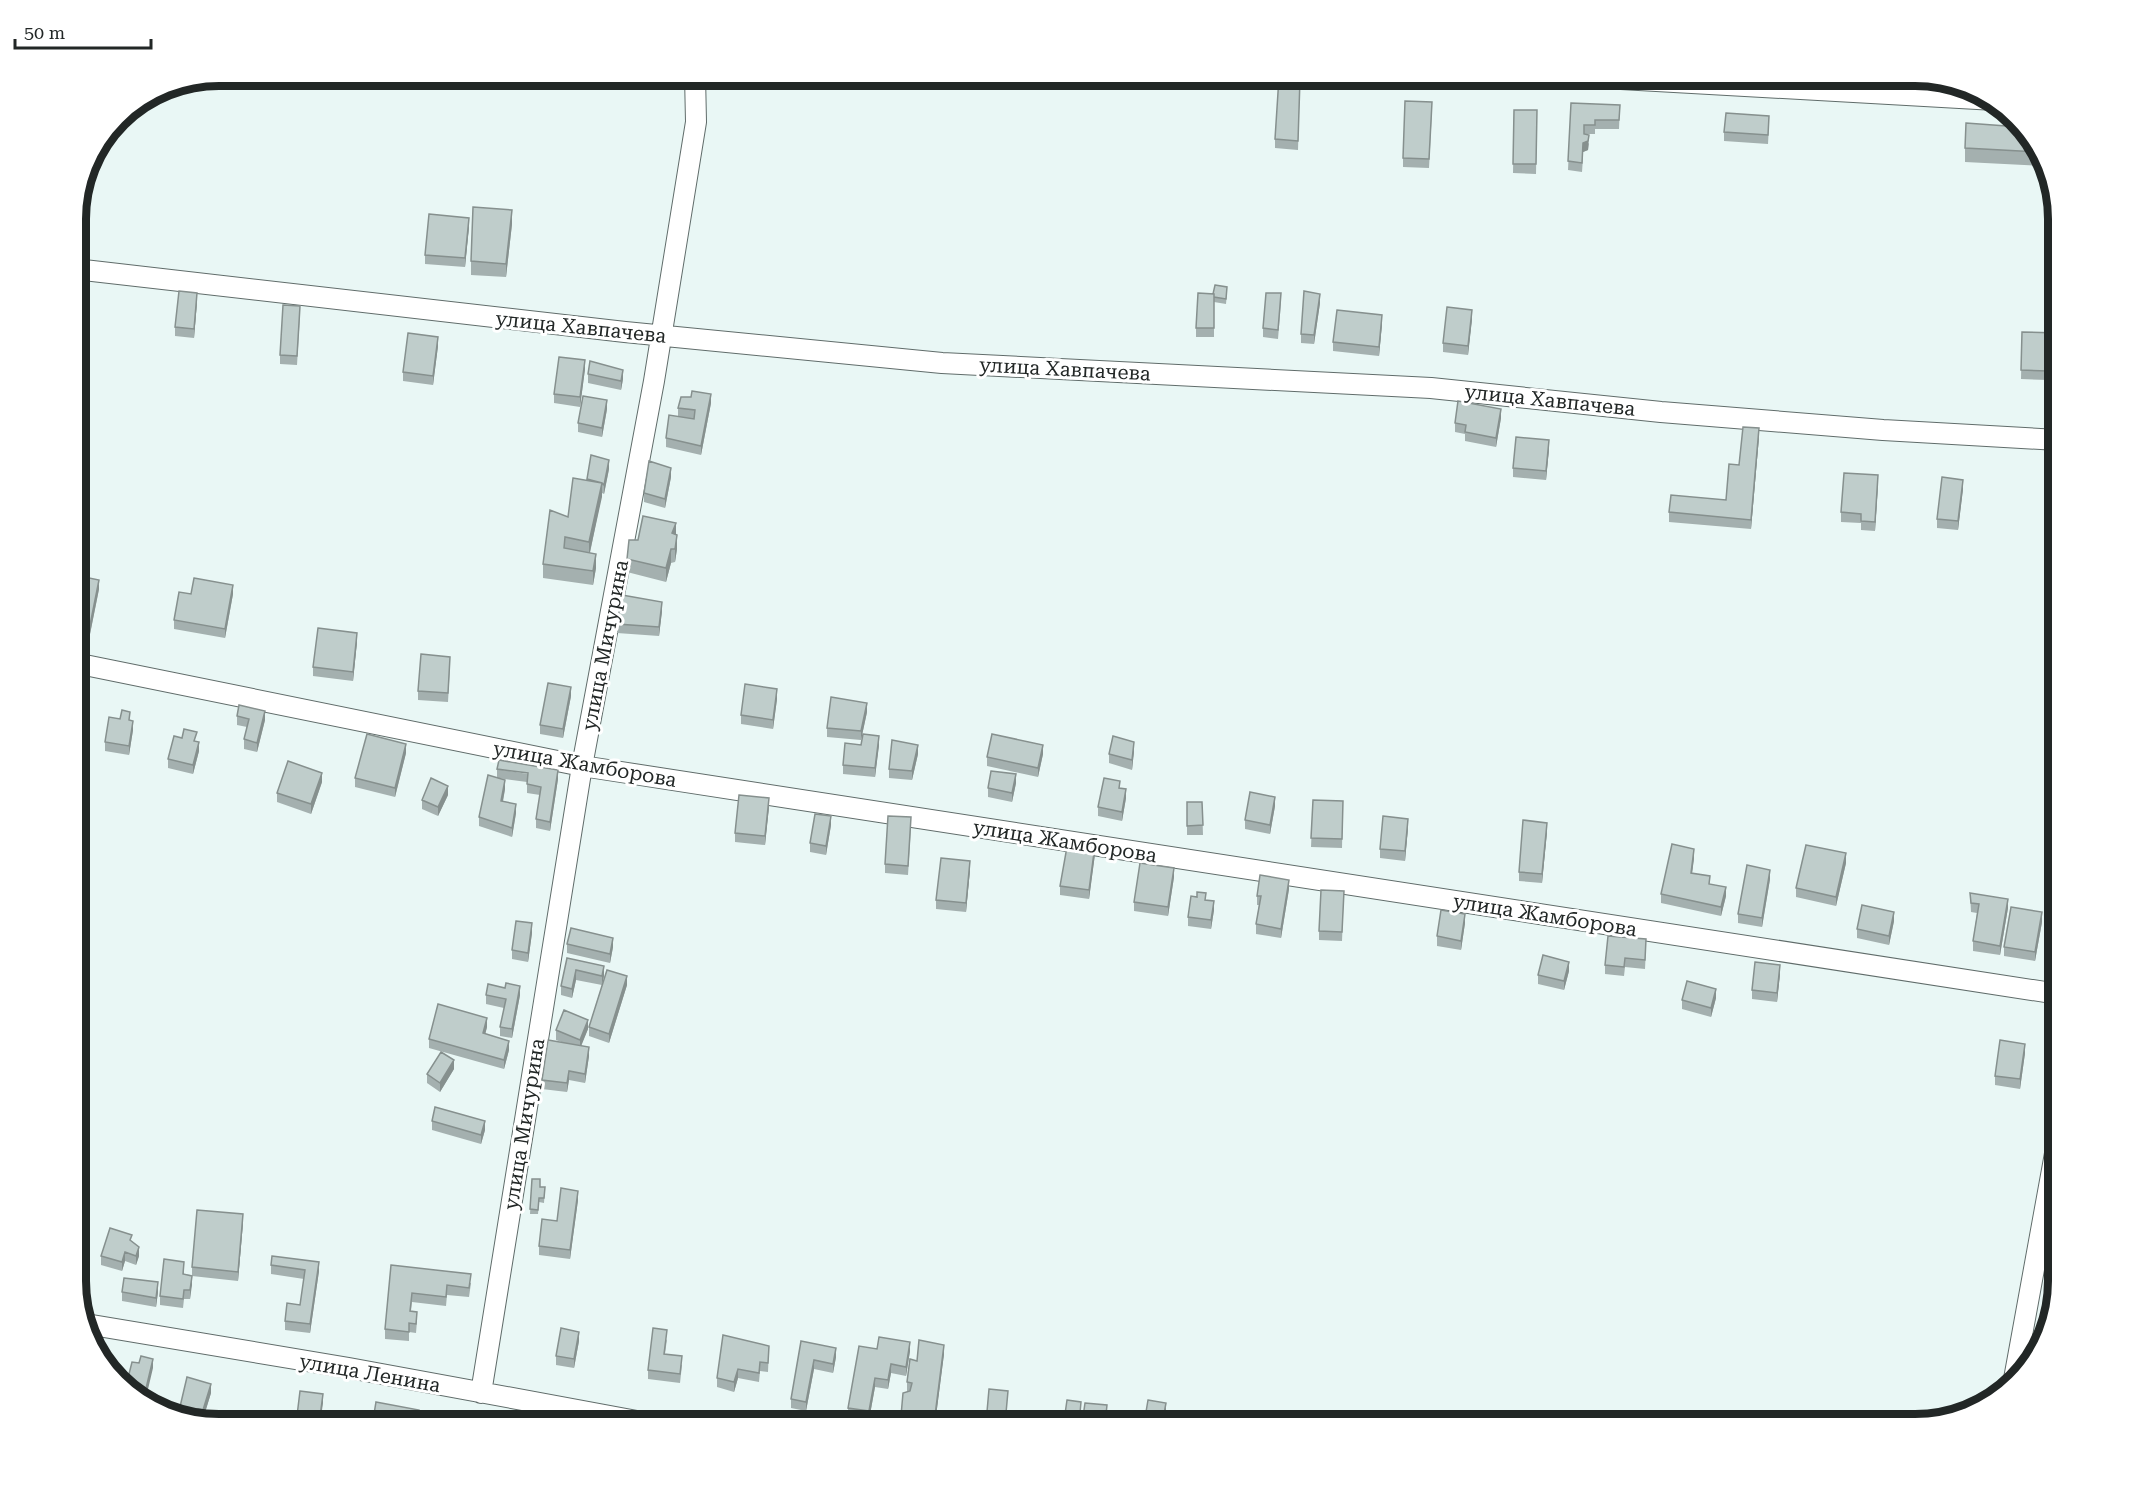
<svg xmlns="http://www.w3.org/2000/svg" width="2133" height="1499" viewBox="0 0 2133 1499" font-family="'Roboto Serif',serif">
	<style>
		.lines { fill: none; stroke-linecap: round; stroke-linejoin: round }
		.minor-casing { stroke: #606c6a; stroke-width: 22 }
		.minor { stroke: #fff; stroke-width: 20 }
		.wall { fill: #a4b0af }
		.shaded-wall { fill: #86908e }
		.building { fill: #bfcdcb; stroke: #86908e; stroke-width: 1.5 }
		.labels { text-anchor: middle; stroke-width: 6; stroke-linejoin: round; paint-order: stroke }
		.street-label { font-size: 20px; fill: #222726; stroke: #fff }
		.rim { fill: none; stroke: #222726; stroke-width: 8 }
	</style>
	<rect width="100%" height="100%" fill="#e9f7f5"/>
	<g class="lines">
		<g class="minor-casing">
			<path id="minor" d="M 1550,75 L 1995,100
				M 75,269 L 625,332 L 942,363 L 1431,388 L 1661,412 L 1883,430 L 2058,440
				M 75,663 L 582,766 L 2058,994
				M 86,1324 L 349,1368 L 653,1424
				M 2014,1379 L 2058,1137
				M 481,1393 L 582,766 L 654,381 L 696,122 L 695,75"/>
		</g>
		<use href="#minor" class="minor"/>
	</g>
	<path class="wall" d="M 1300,79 L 1298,150 L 1275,148 L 1275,139 Z
		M 1571,103 L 1620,105 L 1619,129 L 1595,129 L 1595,134 L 1584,134 L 1589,144 L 1588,150 L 1583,152 L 1582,172 L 1568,170 Z
		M 1514,110 L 1537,110 L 1536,174 L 1513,173 Z
		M 1432,111 L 1429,168 L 1403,167 L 1403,158 Z
		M 1769,125 L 1768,144 L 1724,141 L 1724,132 Z
		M 2039,147 L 2044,166 L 1965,162 L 1965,148 Z
		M 2045,169 L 2054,203 L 2043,203 Z
		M 512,224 L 506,277 L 471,275 L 471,261 Z
		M 469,227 L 465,267 L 425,264 L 425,255 Z
		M 75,271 L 84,281 L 77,334 L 75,334 Z
		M 1227,292 L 1226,304 L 1214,302 L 1214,337 L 1196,337 L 1196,328 L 1213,294 Z
		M 197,302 L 194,338 L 175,336 L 175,327 Z
		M 1281,302 L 1278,339 L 1263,337 L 1263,328 Z
		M 1320,303 L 1314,344 L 1301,343 L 1301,334 Z
		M 300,315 L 297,365 L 280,364 L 280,355 Z
		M 1472,319 L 1468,355 L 1443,352 L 1443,343 Z
		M 1382,324 L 1379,356 L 1333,351 L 1333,342 Z
		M 2022,332 L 2058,333 L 2058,371 L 2048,371 L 2048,380 L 2021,379 Z
		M 438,346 L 433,385 L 403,381 L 403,372 Z
		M 585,369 L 580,407 L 554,403 L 554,394 Z
		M 588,374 L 623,379 L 621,390 L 588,383 Z
		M 711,403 L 701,455 L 666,447 L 666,438 L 678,416 L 678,408 Z
		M 607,409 L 602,437 L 578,432 L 578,423 Z
		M 1501,418 L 1496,447 L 1465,441 L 1465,434 L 1455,432 L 1455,423 Z
		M 1759,437 L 1751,529 L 1669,522 L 1669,512 L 1726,500 L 1739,465 Z
		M 1549,449 L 1546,480 L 1513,477 L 1513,468 Z
		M 609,469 L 604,494 L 602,493 L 590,553 L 596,568 L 593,585 L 543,578 L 543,564 L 587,481 L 587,479 Z
		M 671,477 L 665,508 L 644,502 L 644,493 Z
		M 1878,484 L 1875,531 L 1861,530 L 1861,523 L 1841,522 L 1841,512 Z
		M 1963,489 L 1958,530 L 1937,528 L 1937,519 Z
		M 676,535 L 677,549 L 675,562 L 671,563 L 666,582 L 627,572 L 627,559 L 638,540 Z
		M 75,575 L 99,589 L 89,639 L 75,636 Z
		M 233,594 L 225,638 L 174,629 L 174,620 Z
		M 662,611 L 659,636 L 617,633 L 617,624 Z
		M 357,642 L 353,681 L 313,676 L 313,667 Z
		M 450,666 L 448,702 L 418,700 L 418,691 Z
		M 571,696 L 563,738 L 540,734 L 540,725 Z
		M 777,699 L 773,729 L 741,724 L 741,715 Z
		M 867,712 L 861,740 L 827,737 L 827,728 Z
		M 237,716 L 265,720 L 257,752 L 244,749 L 244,739 L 247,727 L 237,725 Z
		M 130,721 L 133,730 L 129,755 L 105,751 L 105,742 Z
		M 196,741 L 199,751 L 193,774 L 168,768 L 168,759 Z
		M 879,745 L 875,777 L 843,774 L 843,765 Z
		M 1134,751 L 1132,770 L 1109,763 L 1109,754 Z
		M 406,753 L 395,797 L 355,787 L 355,778 Z
		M 918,754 L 912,780 L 889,778 L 889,769 Z
		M 1043,754 L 1038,777 L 987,766 L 987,757 Z
		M 497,769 L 558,779 L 550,831 L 536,828 L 536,819 L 540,795 L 527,793 L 527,782 L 497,778 L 505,789 L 503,802 L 516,813 L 512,837 L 479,826 L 479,817 L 497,778 Z
		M 322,782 L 311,814 L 277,802 L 277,793 Z
		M 1016,783 L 1012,802 L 988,797 L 988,788 Z
		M 1120,788 L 1126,798 L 1122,821 L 1098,816 L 1098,807 Z
		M 448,795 L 438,816 L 422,809 L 422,800 Z
		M 1313,800 L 1343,801 L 1342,848 L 1311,847 Z
		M 1187,802 L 1202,802 L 1203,835 L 1187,835 Z
		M 1275,806 L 1270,834 L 1245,829 L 1245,820 Z
		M 769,807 L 765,845 L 735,842 L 735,833 Z
		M 831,825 L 826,855 L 810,852 L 810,843 Z
		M 911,827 L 908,875 L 885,873 L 885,864 Z
		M 1408,828 L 1405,861 L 1380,858 L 1380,849 Z
		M 1547,832 L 1542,883 L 1519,881 L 1519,872 Z
		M 1095,854 L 1089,899 L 1060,895 L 1060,886 Z
		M 1694,858 L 1692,873 L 1710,884 L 1726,896 L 1721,916 L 1661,903 L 1661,894 Z
		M 1846,863 L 1836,906 L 1796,897 L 1796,888 Z
		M 970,870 L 966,912 L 936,909 L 936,900 Z
		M 1174,877 L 1168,916 L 1134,911 L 1134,902 Z
		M 1770,879 L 1762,927 L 1738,923 L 1738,914 Z
		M 1289,889 L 1281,938 L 1256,934 L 1256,924 L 1259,905 L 1257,905 L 1257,896 Z
		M 1344,891 L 1342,941 L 1319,940 L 1319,931 Z
		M 1970,893 L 2008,908 L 2000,955 L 1973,951 L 1973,941 L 1977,913 L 1971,912 Z
		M 1206,900 L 1214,910 L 1211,929 L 1188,926 L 1188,917 Z
		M 1894,921 L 1889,945 L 1857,938 L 1857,929 Z
		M 2042,922 L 2035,961 L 2004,956 L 2004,947 Z
		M 1465,923 L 1461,950 L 1437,946 L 1437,936 Z
		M 532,933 L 528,962 L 512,959 L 512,950 Z
		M 567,944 L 613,947 L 610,963 L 567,953 Z
		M 1646,948 L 1645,969 L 1625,967 L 1624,976 L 1605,974 L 1605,965 Z
		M 567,958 L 604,976 L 602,985 L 627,985 L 609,1043 L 589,1036 L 589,1027 L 602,985 L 576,980 L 572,998 L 561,995 L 561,986 Z
		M 1569,971 L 1564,990 L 1538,984 L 1538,975 Z
		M 1780,974 L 1777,1002 L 1752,999 L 1752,990 Z
		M 486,995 L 520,995 L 512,1038 L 500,1036 L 500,1027 L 504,1008 L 486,1004 Z
		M 1716,998 L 1711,1017 L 1682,1009 L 1682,1000 Z
		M 487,1027 L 485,1034 L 509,1050 L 504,1069 L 429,1048 L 429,1039 Z
		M 588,1029 L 581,1045 L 589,1056 L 585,1083 L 569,1080 L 567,1092 L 542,1089 L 542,1080 L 564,1043 L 556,1040 L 556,1030 Z
		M 2025,1053 L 2020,1089 L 1995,1085 L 1995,1076 Z
		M 454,1069 L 440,1092 L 427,1083 L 427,1074 Z
		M 432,1121 L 485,1130 L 481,1144 L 432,1130 Z
		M 532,1179 L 540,1187 L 545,1187 L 544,1203 L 539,1202 L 538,1214 L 530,1214 Z
		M 578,1200 L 570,1259 L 539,1255 L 539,1246 L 557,1221 Z
		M 243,1223 L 238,1281 L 192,1276 L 190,1299 L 184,1299 L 183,1308 L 160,1305 L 160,1296 L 184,1271 L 184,1274 L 192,1275 L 192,1267 Z
		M 132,1241 L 139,1256 L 136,1265 L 125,1261 L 122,1271 L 101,1265 L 101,1256 Z
		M 271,1265 L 319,1271 L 310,1333 L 285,1330 L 285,1321 L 300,1305 L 304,1279 L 271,1274 Z
		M 391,1265 L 471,1283 L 469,1297 L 447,1295 L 446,1306 L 412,1302 L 411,1311 L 417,1321 L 416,1333 L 409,1332 L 409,1341 L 385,1339 L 385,1329 Z
		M 122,1292 L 158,1292 L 156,1307 L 122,1301 Z
		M 667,1339 L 665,1354 L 682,1365 L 680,1383 L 648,1379 L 648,1370 Z
		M 579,1341 L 574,1368 L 556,1365 L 556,1356 Z
		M 801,1341 L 836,1357 L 833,1373 L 814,1369 L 806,1411 L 791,1408 L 791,1399 Z
		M 769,1346 L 768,1372 L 760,1371 L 759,1382 L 738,1378 L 734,1392 L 717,1387 L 717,1378 Z
		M 877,1349 L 910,1351 L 906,1376 L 891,1373 L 888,1389 L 875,1387 L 869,1420 L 848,1417 L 848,1408 Z
		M 944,1354 L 935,1424 L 901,1424 L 901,1416 L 908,1391 L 907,1391 L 907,1382 L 917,1361 Z
		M 187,1377 L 211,1393 L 203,1419 L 179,1412 Z
		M 419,1419 L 418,1424 L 373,1424 L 373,1420 Z"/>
	<path class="shaded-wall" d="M 1589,135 L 1588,150 L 1583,152 L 1582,172 L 1583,143 Z
		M 512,210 L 512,224 L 506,277 L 506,264 Z
		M 469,218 L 469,227 L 465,267 L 465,258 Z
		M 84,272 L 84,281 L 77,334 L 77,325 Z
		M 197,293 L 197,302 L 194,338 L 194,329 Z
		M 1320,294 L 1320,303 L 1314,344 L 1314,335 Z
		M 1472,310 L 1472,319 L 1468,355 L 1468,346 Z
		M 1382,315 L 1382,324 L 1379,356 L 1379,347 Z
		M 438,337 L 438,346 L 433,385 L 433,376 Z
		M 585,360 L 585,369 L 580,407 L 580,397 Z
		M 623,370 L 623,379 L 621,390 L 621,381 Z
		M 711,394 L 711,403 L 701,455 L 701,446 Z
		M 607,400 L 607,409 L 602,437 L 602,428 Z
		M 1501,409 L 1501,418 L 1496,447 L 1496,438 Z
		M 1759,428 L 1759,437 L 1751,529 L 1751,520 Z
		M 1549,440 L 1549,449 L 1546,480 L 1546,471 Z
		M 609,460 L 609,469 L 604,494 L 604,485 Z
		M 671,468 L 671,477 L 665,508 L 665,499 Z
		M 1878,475 L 1878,484 L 1875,531 L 1875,522 Z
		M 1963,480 L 1963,489 L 1958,530 L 1958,521 Z
		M 602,483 L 602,497 L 589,556 L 589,542 Z
		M 676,523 L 676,537 L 672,533 Z
		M 677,535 L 677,549 L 675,562 L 675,549 Z
		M 671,549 L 671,563 L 666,582 L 666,568 Z
		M 596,554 L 596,568 L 593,585 L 593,571 Z
		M 99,580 L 99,589 L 89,639 L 89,630 Z
		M 233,585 L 233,594 L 225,638 L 225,629 Z
		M 662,602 L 662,611 L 659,636 L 659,627 Z
		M 357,633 L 357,642 L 353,681 L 353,672 Z
		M 571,687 L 571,696 L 563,738 L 563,729 Z
		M 777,689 L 777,699 L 773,729 L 773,720 Z
		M 867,703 L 867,712 L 861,740 L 861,731 Z
		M 265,711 L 265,720 L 257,752 L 257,743 Z
		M 133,721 L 133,730 L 129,755 L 129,746 Z
		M 879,736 L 879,745 L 875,777 L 875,768 Z
		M 199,742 L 199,751 L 193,774 L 193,765 Z
		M 1134,742 L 1134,751 L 1132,770 L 1132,760 Z
		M 406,744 L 406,753 L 395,797 L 395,788 Z
		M 918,745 L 918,754 L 912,780 L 912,771 Z
		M 1043,745 L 1043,754 L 1038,777 L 1038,768 Z
		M 558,770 L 558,779 L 550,831 L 550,822 Z
		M 322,773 L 322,782 L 311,814 L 311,804 Z
		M 1016,774 L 1016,783 L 1012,802 L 1012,793 Z
		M 505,780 L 505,789 L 501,810 L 501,801 Z
		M 448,786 L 448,795 L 438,816 L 438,807 Z
		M 1126,789 L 1126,798 L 1122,821 L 1122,812 Z
		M 1275,797 L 1275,806 L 1270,834 L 1270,825 Z
		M 769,798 L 769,807 L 765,845 L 765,836 Z
		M 516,804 L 516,813 L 512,837 L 512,828 Z
		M 831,816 L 831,825 L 826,855 L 826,846 Z
		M 1408,819 L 1408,828 L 1405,861 L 1405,851 Z
		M 1547,823 L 1547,832 L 1542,883 L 1542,874 Z
		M 1095,845 L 1095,854 L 1089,899 L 1089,890 Z
		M 1694,849 L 1694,858 L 1691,882 L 1691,873 Z
		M 1846,853 L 1846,863 L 1836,906 L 1836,897 Z
		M 970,861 L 970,870 L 966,912 L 966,903 Z
		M 1174,868 L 1174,877 L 1168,916 L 1168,907 Z
		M 1770,870 L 1770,879 L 1762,927 L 1762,918 Z
		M 1289,880 L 1289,889 L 1281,938 L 1281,929 Z
		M 1726,887 L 1726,896 L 1721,916 L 1721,907 Z
		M 2008,899 L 2008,908 L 2000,955 L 2000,946 Z
		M 1214,901 L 1214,910 L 1211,929 L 1211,920 Z
		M 1894,912 L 1894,921 L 1889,945 L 1889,936 Z
		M 2042,912 L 2042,922 L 2035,961 L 2035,952 Z
		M 1465,914 L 1465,923 L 1461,950 L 1461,941 Z
		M 532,923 L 532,933 L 528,962 L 528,953 Z
		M 613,938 L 613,947 L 610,963 L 610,954 Z
		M 1569,962 L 1569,971 L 1564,990 L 1564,981 Z
		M 1780,965 L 1780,974 L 1777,1002 L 1777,993 Z
		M 604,966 L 604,976 L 602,985 L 602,976 Z
		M 576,970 L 576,980 L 572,998 L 572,989 Z
		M 627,976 L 627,985 L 609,1043 L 609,1034 Z
		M 520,986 L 520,995 L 512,1038 L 512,1029 Z
		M 1716,989 L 1716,998 L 1711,1017 L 1711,1008 Z
		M 487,1018 L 487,1027 L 483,1043 L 483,1033 Z
		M 588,1020 L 588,1029 L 580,1049 L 580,1040 Z
		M 509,1041 L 509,1050 L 504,1069 L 504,1060 Z
		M 2025,1044 L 2025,1053 L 2020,1089 L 2020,1079 Z
		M 589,1047 L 589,1056 L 585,1083 L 585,1074 Z
		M 454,1060 L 454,1069 L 440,1092 L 440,1083 Z
		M 569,1071 L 569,1080 L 567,1092 L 567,1083 Z
		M 485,1121 L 485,1130 L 481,1144 L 481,1135 Z
		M 578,1191 L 578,1200 L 570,1259 L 570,1250 Z
		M 243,1214 L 243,1223 L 238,1281 L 238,1272 Z
		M 139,1247 L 139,1256 L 136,1265 L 136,1256 Z
		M 125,1252 L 125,1261 L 122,1271 L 122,1262 Z
		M 319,1262 L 319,1271 L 310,1333 L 310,1324 Z
		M 192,1276 L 192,1285 L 190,1299 L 190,1290 Z
		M 158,1282 L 158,1292 L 156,1307 L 156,1298 Z
		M 579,1332 L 579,1341 L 574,1368 L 574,1359 Z
		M 910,1342 L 910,1351 L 906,1376 L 906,1367 Z
		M 944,1345 L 944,1354 L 935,1424 L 934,1424 Z
		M 836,1348 L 836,1357 L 833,1373 L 833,1364 Z
		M 153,1359 L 153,1368 L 145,1402 L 143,1401 Z
		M 814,1360 L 814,1369 L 806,1411 L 806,1402 Z
		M 891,1364 L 891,1373 L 888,1389 L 888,1380 Z
		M 738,1369 L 738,1378 L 734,1392 L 734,1382 Z
		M 875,1378 L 875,1387 L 869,1420 L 869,1411 Z
		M 211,1384 L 211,1393 L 203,1419 L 203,1410 Z
		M 323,1394 L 323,1403 L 320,1424 L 319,1424 Z
		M 1166,1403 L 1166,1412 L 1164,1424 L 1162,1424 Z
		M 198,1409 L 198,1418 L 195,1417 L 195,1414 Z"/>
	<path class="building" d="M 1279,77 L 1300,79 L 1298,141 L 1275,139 Z
		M 1405,101 L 1432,102 L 1429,159 L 1403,158 Z
		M 1571,103 L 1620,105 L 1619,120 L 1595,120 L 1595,125 L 1584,125 L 1584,134 L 1589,135 L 1588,141 L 1583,143 L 1582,163 L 1568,161 Z
		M 1514,110 L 1537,110 L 1536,164 L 1513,164 Z
		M 1726,113 L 1769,116 L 1768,135 L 1724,132 Z
		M 1966,123 L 2020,127 L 2039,147 L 2040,152 L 1965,148 Z
		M 2045,169 L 2052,194 L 2043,194 Z
		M 473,207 L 512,210 L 506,264 L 471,261 Z
		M 429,214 L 469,218 L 465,258 L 425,255 Z
		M 75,271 L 84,272 L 77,325 L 75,324 Z
		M 1215,285 L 1227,287 L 1226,299 L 1214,297 L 1214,294 L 1213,294 Z
		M 179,291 L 197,293 L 194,329 L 175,327 Z
		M 1304,291 L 1320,294 L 1314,335 L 1301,334 Z
		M 1198,293 L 1214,294 L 1214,328 L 1196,328 Z
		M 1266,293 L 1281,293 L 1278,330 L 1263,328 Z
		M 283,305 L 300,306 L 297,356 L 280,355 Z
		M 1447,307 L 1472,310 L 1468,346 L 1443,343 Z
		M 1337,310 L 1382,315 L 1379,347 L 1333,342 Z
		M 2022,332 L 2058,333 L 2058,362 L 2048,362 L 2048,371 L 2021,370 Z
		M 408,333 L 438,337 L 433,376 L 403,372 Z
		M 559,357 L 585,360 L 580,397 L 554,394 Z
		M 590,361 L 623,370 L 621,381 L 588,374 Z
		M 692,391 L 711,394 L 701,446 L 666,438 L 669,415 L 694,419 L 695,410 L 678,408 L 681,397 L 691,397 Z
		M 583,396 L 607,400 L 602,428 L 578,423 Z
		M 1458,401 L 1501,409 L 1496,438 L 1465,432 L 1466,425 L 1455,423 Z
		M 1743,427 L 1759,428 L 1751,520 L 1669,512 L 1671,495 L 1726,500 L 1729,464 L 1739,465 Z
		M 1516,437 L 1549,440 L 1546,471 L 1513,468 Z
		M 591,455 L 609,460 L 604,485 L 602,483 L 587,479 Z
		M 649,461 L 671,468 L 665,499 L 644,493 Z
		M 1844,473 L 1878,475 L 1875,522 L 1861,521 L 1861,514 L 1841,512 Z
		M 1942,477 L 1963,480 L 1958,521 L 1937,519 Z
		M 573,478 L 602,483 L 589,542 L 565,537 L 564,548 L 596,554 L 593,571 L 543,564 L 550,510 L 568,517 Z
		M 643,516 L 676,523 L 672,533 L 677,535 L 675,549 L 671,549 L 666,568 L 627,559 L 629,540 L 638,540 Z
		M 75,575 L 99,580 L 89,630 L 75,627 Z
		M 194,578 L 233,585 L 225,629 L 174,620 L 179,592 L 191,594 Z
		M 622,595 L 662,602 L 659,627 L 617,624 Z
		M 318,628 L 357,633 L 353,672 L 313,667 Z
		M 421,654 L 450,657 L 448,693 L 418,691 Z
		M 548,683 L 571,687 L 563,729 L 540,725 Z
		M 745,684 L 777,689 L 773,720 L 741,715 Z
		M 831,697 L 867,703 L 861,731 L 827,728 Z
		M 239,705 L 265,711 L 257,743 L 244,739 L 249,719 L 237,716 Z
		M 122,710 L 130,712 L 129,720 L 133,721 L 129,746 L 105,742 L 109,717 L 120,719 Z
		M 184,729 L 197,732 L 194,741 L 199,742 L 193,765 L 168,759 L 174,736 L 182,738 Z
		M 367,734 L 406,744 L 395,788 L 355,778 Z
		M 863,734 L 879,736 L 875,768 L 843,765 L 845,743 L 861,745 Z
		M 992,734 L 1043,745 L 1038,768 L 987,757 Z
		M 1113,736 L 1134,742 L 1132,760 L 1109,754 Z
		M 892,740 L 918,745 L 912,771 L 889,769 Z
		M 499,760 L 558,770 L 550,822 L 536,819 L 541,787 L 527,784 L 528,773 L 497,769 Z
		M 288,761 L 322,773 L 311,804 L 277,793 Z
		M 991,771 L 1016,774 L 1012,793 L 988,788 Z
		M 488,775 L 505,780 L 501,801 L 516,804 L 512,828 L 479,817 Z
		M 431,778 L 448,786 L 438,807 L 422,800 Z
		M 1104,778 L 1120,781 L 1119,788 L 1126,789 L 1122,812 L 1098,807 Z
		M 1250,792 L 1275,797 L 1270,825 L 1245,820 Z
		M 739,795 L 769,798 L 765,836 L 735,833 Z
		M 1313,800 L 1343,801 L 1342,839 L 1311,838 Z
		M 1187,802 L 1202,802 L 1203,825 L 1187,826 Z
		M 815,814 L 831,816 L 826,846 L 810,843 Z
		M 888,816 L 911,817 L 908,866 L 885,864 Z
		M 1383,816 L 1408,819 L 1405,851 L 1380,849 Z
		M 1523,820 L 1547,823 L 1542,874 L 1519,872 Z
		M 1068,841 L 1095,845 L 1089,890 L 1060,886 Z
		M 1672,844 L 1694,849 L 1691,873 L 1710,876 L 1709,884 L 1726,887 L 1721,907 L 1661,894 Z
		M 1806,845 L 1846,853 L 1836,897 L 1796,888 Z
		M 941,858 L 970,861 L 966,903 L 936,900 Z
		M 1140,863 L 1174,868 L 1168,907 L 1134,902 Z
		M 1747,865 L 1770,870 L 1762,918 L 1738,914 Z
		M 1260,875 L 1289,880 L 1281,929 L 1256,924 L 1261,896 L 1257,896 Z
		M 1321,890 L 1344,891 L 1342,932 L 1319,931 Z
		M 1197,892 L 1206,893 L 1205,900 L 1214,901 L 1211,920 L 1188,917 L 1191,896 L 1197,897 Z
		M 1970,893 L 2008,899 L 2000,946 L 1973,941 L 1979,904 L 1971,903 Z
		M 1862,905 L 1894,912 L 1889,936 L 1857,929 Z
		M 2011,907 L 2042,912 L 2035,952 L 2004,947 Z
		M 1441,910 L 1465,914 L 1461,941 L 1437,936 Z
		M 516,921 L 532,923 L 528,953 L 512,950 Z
		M 571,928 L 613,938 L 610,954 L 567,944 Z
		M 1608,936 L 1646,939 L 1645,960 L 1625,958 L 1624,967 L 1605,965 Z
		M 1543,955 L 1569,962 L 1564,981 L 1538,975 Z
		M 567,958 L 604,966 L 602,976 L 576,970 L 572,989 L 561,986 Z
		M 1755,962 L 1780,965 L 1777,993 L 1752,990 Z
		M 607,970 L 627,976 L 609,1034 L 589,1027 Z
		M 1687,981 L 1716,989 L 1711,1008 L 1682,1000 Z
		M 506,983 L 520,986 L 512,1029 L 500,1027 L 506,999 L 486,995 L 488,984 L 505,988 Z
		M 438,1004 L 487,1018 L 483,1033 L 509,1041 L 504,1060 L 429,1039 Z
		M 564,1010 L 588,1020 L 580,1040 L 556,1030 Z
		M 548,1040 L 589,1047 L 585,1074 L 569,1071 L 567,1083 L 542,1080 Z
		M 2000,1040 L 2025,1044 L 2020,1079 L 1995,1076 Z
		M 441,1052 L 454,1060 L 440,1083 L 427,1074 Z
		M 435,1107 L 485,1121 L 481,1135 L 432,1121 Z
		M 532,1179 L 540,1179 L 540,1187 L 545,1187 L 544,1198 L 539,1198 L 538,1210 L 530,1209 Z
		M 561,1188 L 578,1191 L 570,1250 L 539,1246 L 542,1219 L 557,1221 Z
		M 197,1210 L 243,1214 L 238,1272 L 192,1267 Z
		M 110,1228 L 132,1235 L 130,1240 L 139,1247 L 136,1256 L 125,1252 L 122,1262 L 101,1256 Z
		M 272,1256 L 319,1262 L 310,1324 L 285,1321 L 287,1303 L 300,1305 L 305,1270 L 271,1265 Z
		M 164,1259 L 184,1262 L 183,1274 L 192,1276 L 190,1290 L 184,1290 L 183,1299 L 160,1296 Z
		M 391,1265 L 471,1274 L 469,1288 L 447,1285 L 446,1297 L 412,1293 L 410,1311 L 417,1312 L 416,1324 L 409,1323 L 409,1332 L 385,1329 Z
		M 124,1278 L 158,1282 L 156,1298 L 122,1292 Z
		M 561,1328 L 579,1332 L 574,1359 L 556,1356 Z
		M 653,1328 L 667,1330 L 664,1354 L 682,1356 L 680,1374 L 648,1370 Z
		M 723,1335 L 769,1346 L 768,1363 L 760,1362 L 759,1373 L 738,1369 L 734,1382 L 717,1378 Z
		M 879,1337 L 910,1342 L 906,1367 L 891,1364 L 888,1380 L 875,1378 L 869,1411 L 848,1408 L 859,1346 L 877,1349 Z
		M 919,1340 L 944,1345 L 934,1423 L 901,1416 L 903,1393 L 910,1391 L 912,1383 L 907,1382 L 910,1359 L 917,1361 Z
		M 801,1341 L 836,1348 L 833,1364 L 814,1360 L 806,1402 L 791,1399 Z
		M 141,1356 L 153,1359 L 143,1401 L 138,1400 L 126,1386 L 132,1362 L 139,1363 Z
		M 187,1377 L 211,1384 L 203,1410 L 198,1409 L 195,1414 L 179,1411 Z
		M 989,1389 L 1008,1391 L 1005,1424 L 986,1423 Z
		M 300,1391 L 323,1394 L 319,1424 L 296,1424 Z
		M 1067,1400 L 1081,1402 L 1079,1424 L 1033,1424 L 1034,1418 L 1064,1421 Z
		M 1148,1400 L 1166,1403 L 1162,1424 L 1144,1424 Z
		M 376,1402 L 419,1410 L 417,1424 L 397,1424 L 373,1420 Z
		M 1085,1403 L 1107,1405 L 1105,1424 L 1082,1424 Z"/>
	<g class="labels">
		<g class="street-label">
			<text transform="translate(581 327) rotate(6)" y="7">улица Хавпачева</text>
			<text transform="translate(1065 369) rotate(3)" y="7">улица Хавпачева</text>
			<text transform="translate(1550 400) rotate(6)" y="7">улица Хавпачева</text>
			<text transform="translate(605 645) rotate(-79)" y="7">улица Мичурина</text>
			<text transform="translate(585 764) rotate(10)" y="7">улица Жамборова</text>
			<text transform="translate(1065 841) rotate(9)" y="7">улица Жамборова</text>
			<text transform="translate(1545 915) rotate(9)" y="7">улица Жамборова</text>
			<text transform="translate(524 1124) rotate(-81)" y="7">улица Мичурина</text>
			<text transform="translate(370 1373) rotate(10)" y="7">улица Ленина</text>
		</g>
	</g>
	<path d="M0 0H2133V1499H0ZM219 86H1915A133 133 0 0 1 2048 219V1281A133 133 0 0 1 1915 1414H219A133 133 0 0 1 86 1281V219A133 133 0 0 1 219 86Z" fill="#fff" fill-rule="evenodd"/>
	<path class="rim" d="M219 86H1915A133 133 0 0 1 2048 219V1281A133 133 0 0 1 1915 1414H219A133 133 0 0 1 86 1281V219A133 133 0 0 1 219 86Z"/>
	<path d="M15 39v9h136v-9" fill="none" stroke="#222726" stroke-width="3"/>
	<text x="24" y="39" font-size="18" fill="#222726" stroke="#ffffff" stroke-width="4.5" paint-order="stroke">50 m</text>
</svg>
